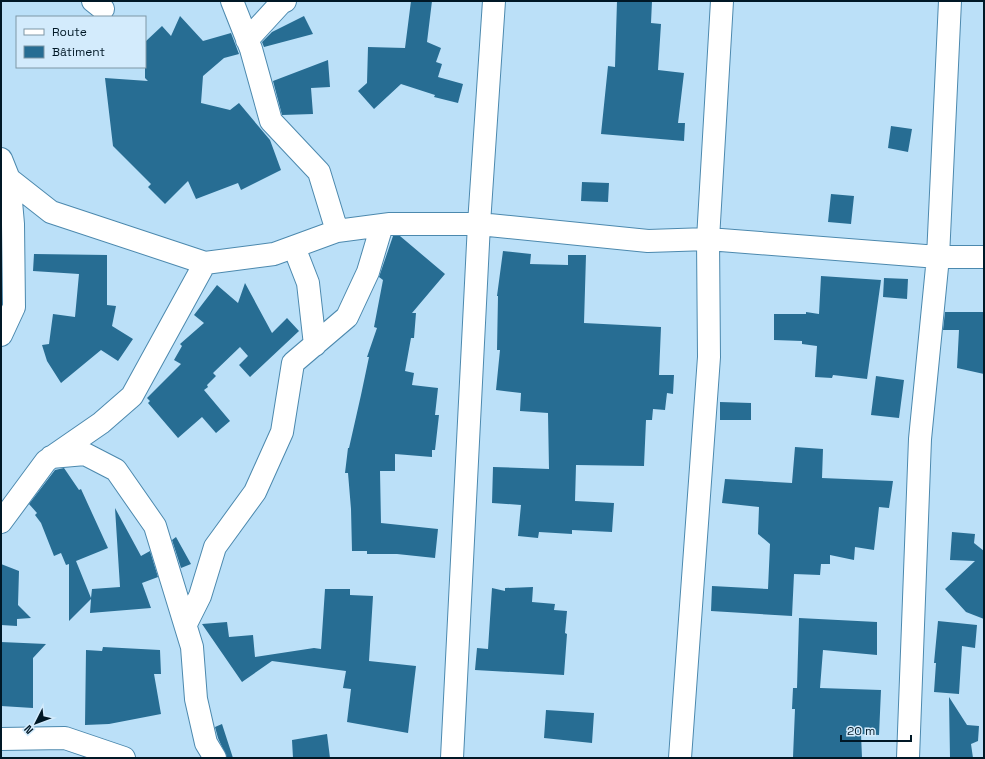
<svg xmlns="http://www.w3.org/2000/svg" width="985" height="759" viewBox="0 0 985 759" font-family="'Space Grotesk',sans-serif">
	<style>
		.building { fill: #276d93 }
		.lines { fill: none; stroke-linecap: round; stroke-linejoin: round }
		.street-casing { stroke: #4c89ae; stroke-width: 24 }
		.street { stroke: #fff; stroke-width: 22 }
	</style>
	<rect width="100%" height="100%" fill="#bbe0f8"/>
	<path class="building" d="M 411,1 L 432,1 L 427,42 L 441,48 L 436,62 L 442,64 L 438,77 L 463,84 L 458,103 L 434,97 L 435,95 L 401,84 L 374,109 L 358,91 L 367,83 L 368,47 L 405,48 Z
		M 617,1 L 652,1 L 651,23 L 661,24 L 658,70 L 684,73 L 678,123 L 685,123 L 684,141 L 601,134 L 608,66 L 615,67 Z
		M 180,16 L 203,41 L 231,33 L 239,54 L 224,58 L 203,76 L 201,103 L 230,110 L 239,103 L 270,140 L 281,170 L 241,190 L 238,183 L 196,199 L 188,181 L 165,204 L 148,187 L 151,184 L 113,146 L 105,78 L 148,81 L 145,78 L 145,42 L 162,26 L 171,36 Z
		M 304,16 L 313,34 L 264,47 L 262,42 L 272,32 Z
		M 328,60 L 330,87 L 311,88 L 313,114 L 282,115 L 273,81 Z
		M 891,126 L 912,129 L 908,152 L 888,148 Z
		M 582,182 L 609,183 L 608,202 L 581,201 Z
		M 831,194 L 854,196 L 851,224 L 828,222 Z
		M 393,236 L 400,236 L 445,274 L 412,313 L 416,313 L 414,338 L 411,338 L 405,371 L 414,373 L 412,385 L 438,388 L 435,415 L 439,415 L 435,450 L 432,450 L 432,457 L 395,454 L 395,471 L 380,471 L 381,523 L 438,529 L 435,558 L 397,554 L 367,554 L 367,551 L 352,551 L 351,509 L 348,473 L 345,473 L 348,448 L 349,448 L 361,395 L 369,357 L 367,357 L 377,328 L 374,327 L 383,280 L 379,277 Z
		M 503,251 L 531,254 L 530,264 L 568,265 L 568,255 L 586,255 L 584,323 L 661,327 L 659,375 L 674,375 L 673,394 L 667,393 L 665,410 L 653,409 L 652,420 L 646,420 L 644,466 L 576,465 L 575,501 L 614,503 L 612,532 L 572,530 L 572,534 L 539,532 L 538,538 L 518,536 L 521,505 L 492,503 L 493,467 L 549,469 L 548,413 L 520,411 L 521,393 L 496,390 L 500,350 L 497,350 L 498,296 L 497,296 Z
		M 34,254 L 107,255 L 107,305 L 116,306 L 112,326 L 133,339 L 118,361 L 101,350 L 61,383 L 47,361 L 42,345 L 49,344 L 53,314 L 75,317 L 79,274 L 33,271 Z
		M 821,276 L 881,280 L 867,379 L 833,375 L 832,378 L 815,377 L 817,346 L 802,344 L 802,341 L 774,340 L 774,314 L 806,314 L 806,312 L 819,314 Z
		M 884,278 L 908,279 L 907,299 L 883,297 Z
		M 245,283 L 272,333 L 287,318 L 299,331 L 250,377 L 239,365 L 248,356 L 240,347 L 213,373 L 216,376 L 207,385 L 208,387 L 204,390 L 230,421 L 216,433 L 202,417 L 178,438 L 148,403 L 150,401 L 147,398 L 181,364 L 174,360 L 182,346 L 180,344 L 204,323 L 194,315 L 217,285 L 238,303 Z
		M 945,312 L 984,312 L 984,374 L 957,368 L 959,330 L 943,330 Z
		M 876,376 L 904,380 L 899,418 L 871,415 Z
		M 720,402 L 751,403 L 751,420 L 720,420 Z
		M 795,447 L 823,449 L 822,478 L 893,481 L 889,508 L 879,507 L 874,550 L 855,547 L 854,560 L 830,555 L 830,564 L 821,564 L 820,575 L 794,574 L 792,616 L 711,611 L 712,586 L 768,589 L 770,544 L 758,534 L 759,507 L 722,503 L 725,479 L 792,483 Z
		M 64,468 L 79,490 L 81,489 L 108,548 L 76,561 L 91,598 L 92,589 L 120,587 L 115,508 L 141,556 L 150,551 L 158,577 L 142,583 L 151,608 L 90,613 L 91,599 L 69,621 L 69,564 L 66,565 L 61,553 L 54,556 L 41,523 L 35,515 L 37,513 L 29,504 L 55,470 Z
		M 952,532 L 975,534 L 974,543 L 984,551 L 984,619 L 966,612 L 945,589 L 975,561 L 950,560 Z
		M 176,537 L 191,564 L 181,568 L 172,540 Z
		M 1,564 L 19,571 L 18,605 L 31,618 L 17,619 L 17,626 L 1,625 Z
		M 533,587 L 532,602 L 555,604 L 554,610 L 567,611 L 565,633 L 567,634 L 564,675 L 475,670 L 477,648 L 488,649 L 492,588 L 505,591 L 505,588 Z
		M 325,589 L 350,589 L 350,595 L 373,596 L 369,661 L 416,666 L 408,733 L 347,722 L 351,689 L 343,688 L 346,671 L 272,661 L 242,682 L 202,624 L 227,622 L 229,637 L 253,635 L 255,657 L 314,648 L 321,649 Z
		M 799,618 L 877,622 L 877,655 L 823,650 L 820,688 L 881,690 L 879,735 L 861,734 L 862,758 L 793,757 L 795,709 L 792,709 L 793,688 L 797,688 Z
		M 938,621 L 977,625 L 975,648 L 962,646 L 959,694 L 934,692 L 936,663 L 934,663 Z
		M 1,642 L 46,644 L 33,658 L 33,708 L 1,706 Z
		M 103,647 L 160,650 L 161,674 L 154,674 L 161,714 L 109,724 L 85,725 L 86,650 L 102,651 Z
		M 949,697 L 967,725 L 979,726 L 978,741 L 971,744 L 973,758 L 950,758 Z
		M 546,710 L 594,713 L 592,743 L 544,738 Z
		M 222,724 L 233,758 L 227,758 L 218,738 L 215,727 Z
		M 327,734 L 330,758 L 293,758 L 292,740 Z"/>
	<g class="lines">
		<g class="street-casing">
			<path id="street" d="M 93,1 L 103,9
				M 232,1 L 251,49 L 271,121 L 319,172 L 337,231
				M 247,40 L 281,3 L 285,1
				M 1,159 L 9,179 L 51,212 L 205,263 L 274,254 L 337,231 L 390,224 L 479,224 L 648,241 L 708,239 L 938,257 L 984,257
				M 294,247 L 308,283 L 315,345
				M 1,335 L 14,307 L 13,224 L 9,179
				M 51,457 L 85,454 L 116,470 L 155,526 L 192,647 L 196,699 L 206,743 L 215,758
				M 1,522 L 46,461 L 101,423 L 132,396 L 205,263
				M 186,624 L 200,596 L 215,547 L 255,492 L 282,432 L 293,363 L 347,317 L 368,272 L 382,225
				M 1,739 L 65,738 L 124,758
				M 452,758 L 479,224 L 494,1
				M 680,758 L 709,357 L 708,239 L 722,1
				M 908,758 L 920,439 L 938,257 L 950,1"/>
		</g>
		<use href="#street" class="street"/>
	</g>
	<rect width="985" height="759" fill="none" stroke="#001826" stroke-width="4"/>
	<rect x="16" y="16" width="130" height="52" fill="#d3ebfc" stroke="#7f97a6"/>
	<rect x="24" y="29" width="20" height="6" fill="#ffffff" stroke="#7f97a6"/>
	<text x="52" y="36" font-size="12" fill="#001826">Route</text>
	<rect x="24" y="46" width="20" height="12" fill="#276d93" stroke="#7f97a6"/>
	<text x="52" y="56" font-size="12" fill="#001826">Bâtiment</text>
	<g transform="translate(36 723) rotate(228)" stroke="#d3ebfc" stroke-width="3" paint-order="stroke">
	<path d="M0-3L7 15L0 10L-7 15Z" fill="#001826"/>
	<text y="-6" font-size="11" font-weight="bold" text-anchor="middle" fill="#001826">N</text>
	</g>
	<path d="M841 735v6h70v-6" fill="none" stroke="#001826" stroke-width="2"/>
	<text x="847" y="735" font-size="12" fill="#001826" stroke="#d3ebfc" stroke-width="3" paint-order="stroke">20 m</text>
</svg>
